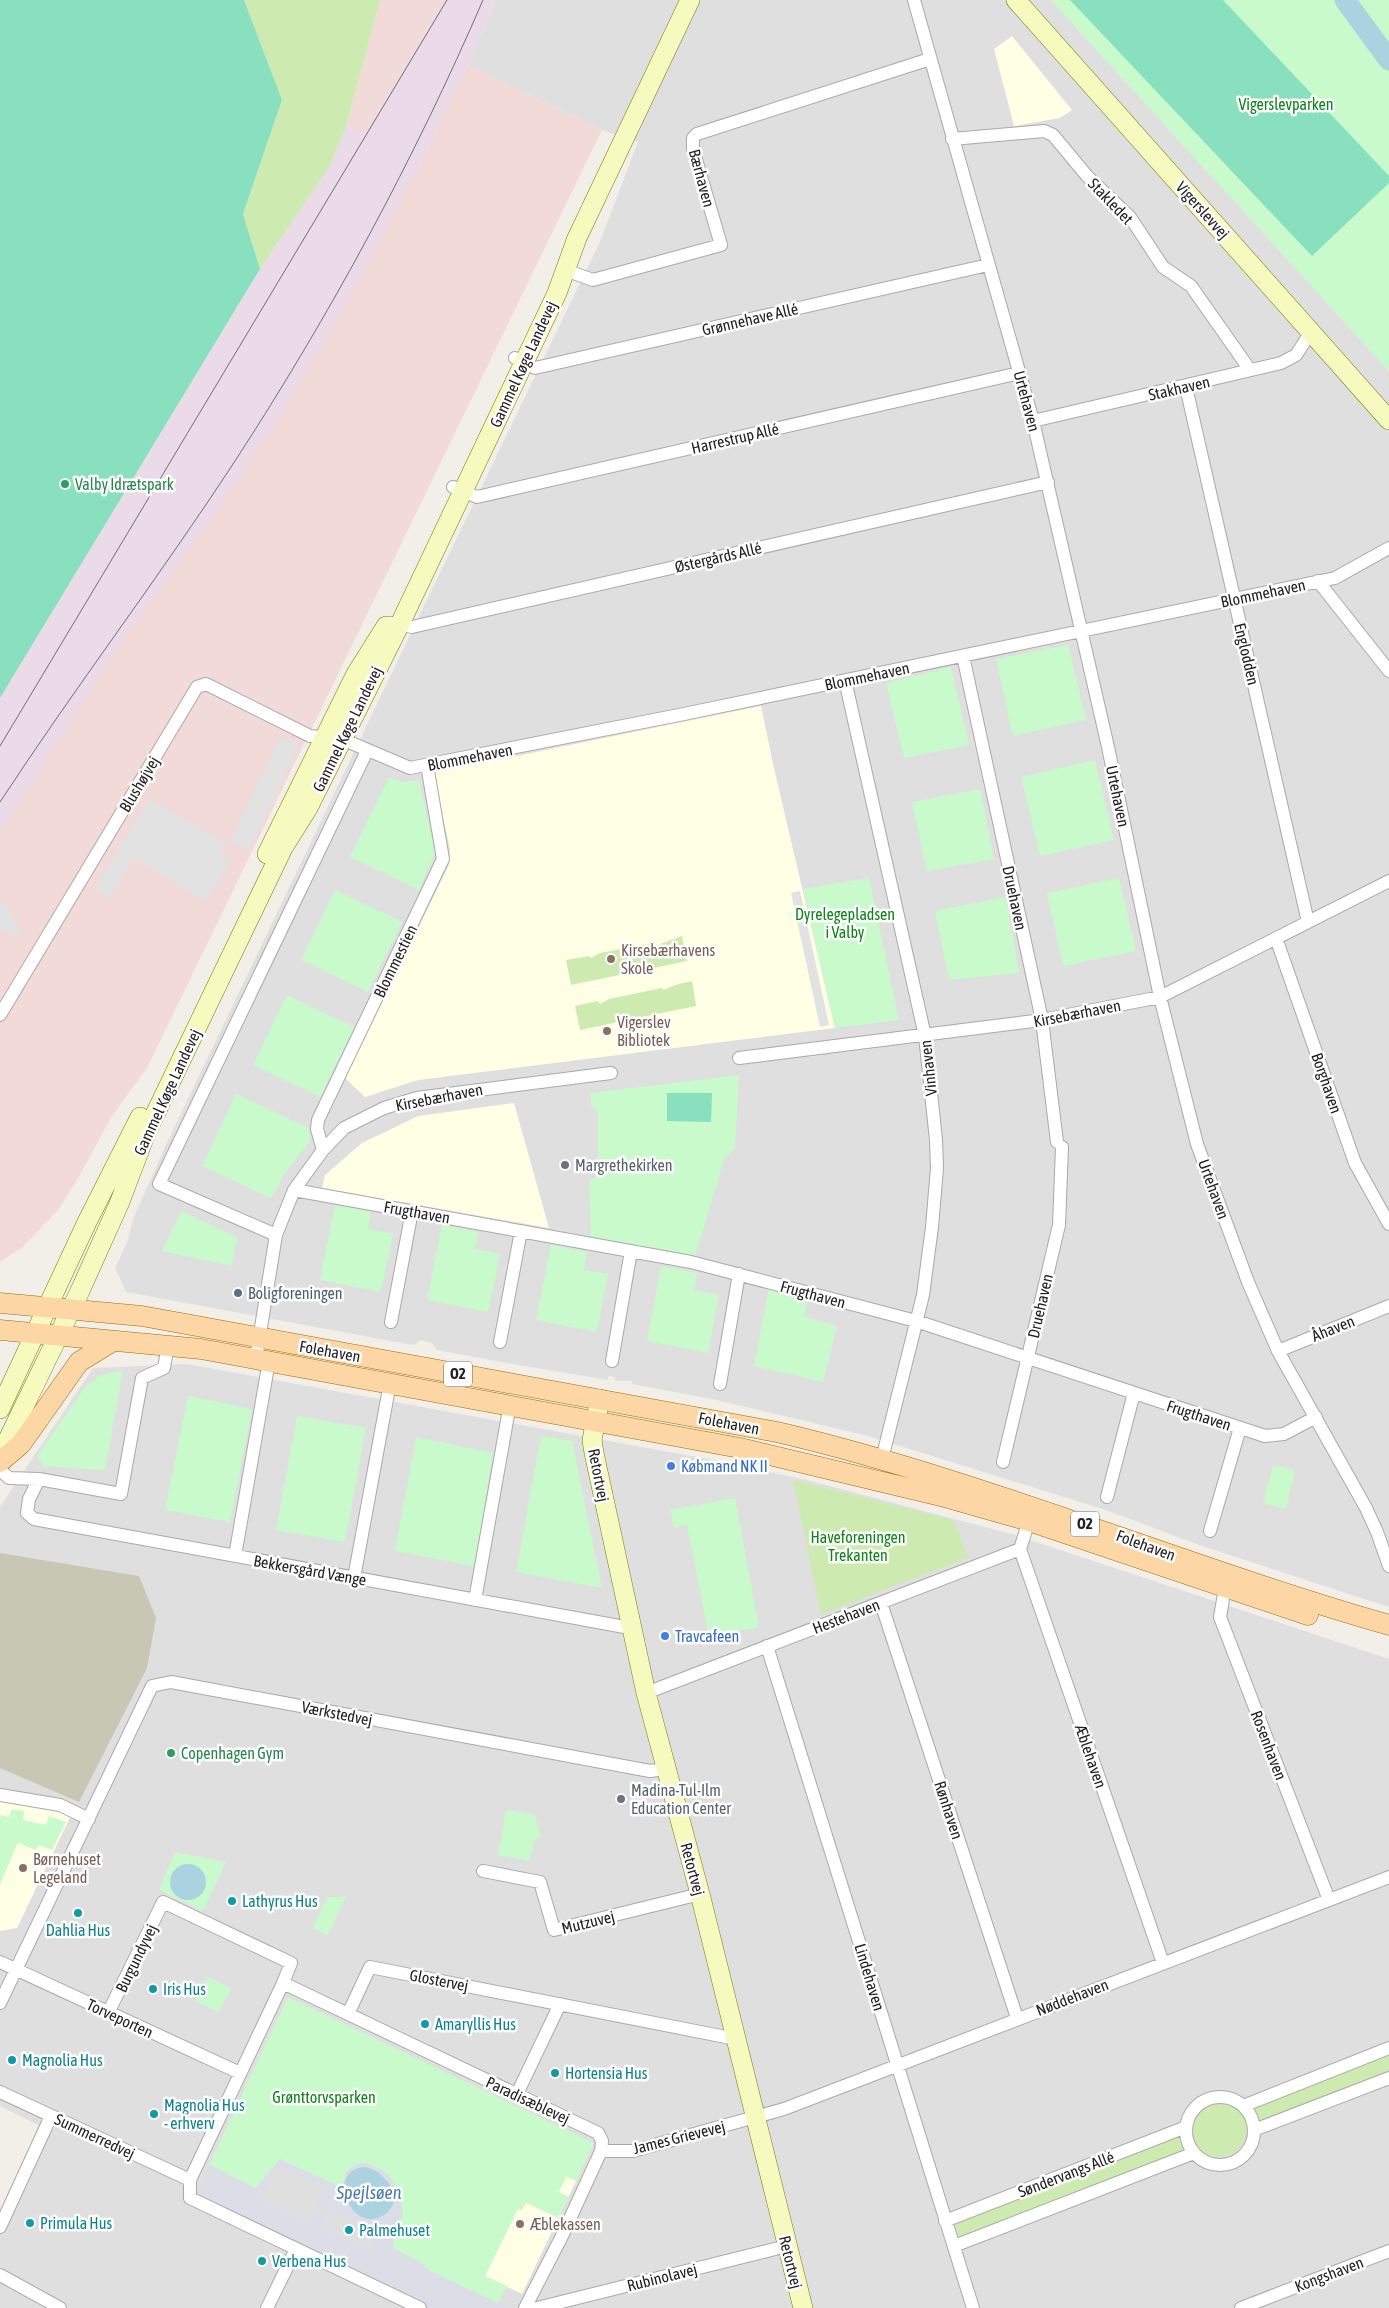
<svg xmlns="http://www.w3.org/2000/svg" width="1389" height="2308" viewBox="0 0 1389 2308" font-family="'Asap Condensed',sans-serif">
	<style>
		.residential { fill: #e0dfdf }
		.commercial { fill: #f2dad9 }
		.industrial { fill: #ebdbe8 }
		.education { fill: #ffffe5 }
		.construction { fill: #c7c7b4 }
		.grass { fill: #cdebb0 }
		.park { fill: #c8facc }
		.pitch { fill: #88e0be }
		.parking { fill: #e2e2e2 }
		.plaza { fill: #dddde8; fill-rule: evenodd }
		.water { fill: #aad3df }
		.lines { fill: none; stroke-linecap: round; stroke-linejoin: round }
		.river { stroke: #aad3df; stroke-width: 21 }
		.street-casing { stroke: #a9a9a9; stroke-width: 14 }
		.secondary-casing { stroke: #707d05; stroke-width: 20 }
		.primary-casing { stroke: #a06b00; stroke-width: 21 }
		.street { stroke: #fff; stroke-width: 12 }
		.secondary { stroke: #f7fabf; stroke-width: 19 }
		.primary { stroke: #fcd6a4; stroke-width: 20 }
		.tram { stroke: #707070; stroke-width: 1 }
		.leisure-dot { fill: #2e9e5b; stroke: #fff; stroke-width: 2 }
		.education-dot { fill: #8d6e63; stroke: #fff; stroke-width: 2 }
		.worship-dot { fill: #6b7280; stroke: #fff; stroke-width: 2 }
		.service-dot { fill: #5c6f8a; stroke: #fff; stroke-width: 2 }
		.shop-dot { fill: #3f7fe0; stroke: #fff; stroke-width: 2 }
		.culture-dot { fill: #0f9aa8; stroke: #fff; stroke-width: 2 }
		.labels { text-anchor: middle; stroke-width: 5; stroke-linejoin: round; paint-order: stroke }
		.shield { fill: #fff; stroke: #646464; stroke-width: 1 }
		.shield-label { font-size: 15px; font-weight: bold; fill: #222 }
		.park-label { font-size: 16px; fill: #0c8416; stroke: #fff }
		.street-label { font-size: 16px; fill: #222; stroke: #fff }
		.leisure-label { font-size: 16px; fill: #27864d; stroke: #fff; text-anchor: start }
		.education-label { font-size: 16px; fill: #785e54; stroke: #fff; text-anchor: start }
		.worship-label { font-size: 16px; fill: #5b616d; stroke: #fff; text-anchor: start }
		.service-label { font-size: 16px; fill: #4e5e75; stroke: #fff; text-anchor: start }
		.shop-label { font-size: 16px; fill: #366cbe; stroke: #fff; text-anchor: start }
		.culture-label { font-size: 16px; fill: #0d838f; stroke: #fff; text-anchor: start }
		.water-label { font-size: 18px; font-style: italic; fill: #4a7aab; stroke: #fff }
	</style>
	<rect width="100%" height="100%" fill="#f2efe9"/>
	<path class="residential" d="M 496,0 L 1051,0 L 1389,371 L 1389,1607 L 1202,1546 L 1106,1510 L 868,1436 L 717,1400 L 632,1384 L 632,1381 L 615,1381 L 615,1377 L 608,1376 L 608,1380 L 524,1366 L 437,1350 L 432,1343 L 421,1340 L 413,1345 L 126,1292 L 115,1268 L 128,1240 L 133,1219 L 165,1147 L 410,635 L 599,244 L 638,142 L 602,130 L 468,65 Z
		M 187,1364 L 713,1460 L 807,1480 L 1015,1535 L 1389,1659 L 1389,2308 L 0,2308 L 0,2217 L 44,2128 L 0,2106 L 0,1507 L 93,1368 Z"/>
	<path class="commercial" d="M 380,0 L 443,0 L 429,26 L 364,134 L 346,127 Z
		M 468,65 L 602,130 L 147,1068 L 112,1116 L 80,1175 L 59,1209 L 23,1247 L 0,1262 L 0,832 L 121,642 L 224,500 L 420,164 Z"/>
	<path class="industrial" d="M 443,0 L 496,0 L 468,65 L 420,164 L 343,310 L 286,405 L 224,500 L 121,642 L 0,832 L 0,698 L 260,269 L 329,167 L 346,127 L 364,134 L 429,26 Z"/>
	<path class="education" d="M 1012,36 L 1072,110 L 1060,118 L 1014,126 L 994,49 Z
		M 761,706 L 773,764 L 835,1028 L 418,1080 L 365,1097 L 345,1078 L 449,865 L 450,849 L 433,773 Z
		M 514,1103 L 549,1228 L 322,1188 L 325,1175 L 362,1143 L 418,1116 Z
		M 0,1788 L 56,1799 L 75,1807 L 17,1928 L 0,1931 Z
		M 526,2152 L 578,2177 L 522,2294 L 485,2276 Z"/>
	<path class="construction" d="M 0,1553 L 139,1576 L 156,1618 L 147,1668 L 79,1802 L 0,1768 Z"/>
	<path class="grass" d="M 244,0 L 380,0 L 346,127 L 329,167 L 260,269 L 243,214 L 282,100 Z
		M 682,936 L 687,961 L 571,985 L 566,960 L 589,956 L 591,958 L 600,953 L 653,943 L 655,946 Z
		M 692,981 L 696,1006 L 580,1030 L 575,1006 L 598,1001 L 600,1004 L 609,999 L 662,988 L 664,990 L 675,985 Z
		M 793,1480 L 954,1520 L 968,1558 L 821,1614 Z
		M 1389,2055 L 1389,2073 L 1260,2122 L 1253,2112 L 1254,2108 Z
		M1191 2129a28 28 0 1 1 56 0a28 28 0 1 1-56 0Z
		M 1176,2137 L 1179,2137 L 1185,2148 L 1184,2152 L 959,2237 L 954,2222 Z"/>
	<path class="park" d="M 1051,0 L 1389,0 L 1389,371 Z
		M 1068,645 L 1086,720 L 1013,736 L 996,659 Z
		M 951,667 L 969,745 L 904,758 L 886,683 Z
		M 1095,760 L 1114,840 L 1040,856 L 1021,777 Z
		M 389,777 L 402,782 L 419,780 L 435,852 L 419,890 L 350,857 Z
		M 980,789 L 994,859 L 927,871 L 912,802 Z
		M 869,878 L 899,1020 L 835,1028 L 803,889 Z
		M 1119,878 L 1136,951 L 1063,966 L 1047,893 Z
		M 335,890 L 402,922 L 368,992 L 301,960 Z
		M 1006,897 L 1019,973 L 949,980 L 935,911 Z
		M 287,995 L 354,1027 L 320,1097 L 253,1065 Z
		M 739,1075 L 735,1148 L 725,1157 L 695,1257 L 591,1237 L 589,1181 L 598,1176 L 598,1111 L 591,1107 L 591,1093 Z
		M 236,1094 L 307,1127 L 311,1140 L 285,1173 L 271,1198 L 202,1166 Z
		M 335,1205 L 371,1212 L 368,1229 L 393,1234 L 381,1292 L 320,1280 Z
		M 181,1211 L 237,1237 L 232,1266 L 162,1251 Z
		M 442,1225 L 478,1232 L 475,1249 L 500,1254 L 488,1312 L 427,1300 Z
		M 551,1245 L 587,1252 L 584,1270 L 608,1274 L 597,1332 L 536,1320 Z
		M 661,1266 L 697,1273 L 694,1290 L 719,1295 L 708,1353 L 647,1341 Z
		M 769,1287 L 808,1297 L 804,1317 L 837,1326 L 823,1382 L 754,1366 Z
		M 123,1370 L 105,1470 L 43,1466 L 37,1456 L 85,1387 L 99,1376 Z
		M 188,1396 L 252,1409 L 230,1522 L 165,1510 Z
		M 297,1416 L 366,1428 L 345,1542 L 276,1530 Z
		M 541,1436 L 572,1441 L 602,1588 L 516,1572 Z
		M 416,1437 L 493,1453 L 474,1566 L 395,1551 Z
		M 1273,1465 L 1295,1470 L 1286,1509 L 1263,1503 Z
		M 735,1498 L 759,1627 L 709,1637 L 687,1525 L 674,1528 L 670,1510 Z
		M 12,1809 L 24,1811 L 23,1820 L 46,1825 L 49,1816 L 66,1822 L 52,1850 L 39,1845 L 36,1850 L 18,1843 L 0,1884 L 0,1815 L 9,1817 Z
		M 506,1810 L 535,1815 L 541,1837 L 534,1841 L 530,1861 L 498,1855 Z
		M 175,1852 L 226,1862 L 203,1911 L 159,1890 Z
		M 327,1897 L 346,1897 L 328,1935 L 313,1928 Z
		M 207,1977 L 231,1988 L 219,2012 L 195,2001 Z
		M 288,1997 L 594,2143 L 576,2181 L 566,2177 L 559,2192 L 569,2197 L 558,2218 L 526,2203 L 522,2210 L 518,2209 L 485,2276 L 507,2286 L 498,2303 L 425,2268 L 425,2265 L 395,2250 L 393,2246 L 395,2226 L 402,2218 L 403,2214 L 399,2187 L 395,2186 L 390,2177 L 381,2169 L 343,2182 L 342,2188 L 280,2159 L 256,2188 L 209,2165 Z"/>
	<path class="pitch" d="M 0,0 L 244,0 L 282,100 L 243,214 L 260,269 L 0,698 Z
		M 1070,0 L 1223,0 L 1389,176 L 1389,183 L 1312,256 Z
		M 667,1093 L 712,1093 L 711,1122 L 667,1121 Z"/>
	<path class="parking" d="M 283,738 L 299,744 L 249,851 L 230,840 L 278,741 Z
		M 149,798 L 227,844 L 220,855 L 231,861 L 206,902 L 134,859 L 110,899 L 94,889 Z
		M 800,891 L 829,1025 L 820,1027 L 791,893 Z
		M 0,900 L 4,902 L 22,931 L 17,939 L 0,929 Z
		M 382,2021 L 504,2079 L 502,2083 L 380,2024 Z"/>
	<path class="plaza" d="M 280,2159 L 342,2188 L 346,2172 L 357,2164 L 365,2163 L 381,2169 L 390,2177 L 395,2186 L 399,2186 L 403,2214 L 402,2218 L 395,2226 L 393,2246 L 395,2249 L 425,2265 L 425,2269 L 498,2303 L 515,2308 L 408,2308 L 197,2195 L 209,2165 L 256,2188 ZM 277,2166 L 325,2189 L 309,2221 L 262,2199 ZM 364,2167 L 373,2170 L 391,2207 L 383,2216 L 376,2219 L 360,2216 L 346,2197 L 344,2186 L 350,2174 ZM 330,2211 L 376,2233 L 368,2249 L 322,2228 Z"/>
	<path class="water" d="M170 1882a18 18 0 1 1 36 0a18 18 0 1 1-36 0Z
		M 364,2167 C 386,2170 408,2202 382,2216 C 351,2234 325,2170 364,2167 Z"/>
	<g class="lines">
		<path class="river" d="M 1345,0 L 1389,60"/>
		<g class="street-casing">
			<path id="street" d="M 914,0 L 1033,421 L 1108,747 L 1160,997 L 1197,1144 L 1248,1282 L 1278,1351 L 1366,1508 L 1377,1532 L 1389,1566
				M 952,139 L 1044,131 L 1053,135 L 1087,176 L 1130,217 L 1163,267 L 1191,286 L 1250,370
				M 565,270 L 593,280 L 721,245 L 693,149 L 693,138 L 697,134 L 930,59
				M 515,358 L 535,368 L 988,265
				M 1186,387 L 1308,922
				M 1033,421 L 1281,363 L 1296,355 L 1311,332
				M 453,487 L 477,497 L 1019,373
				M 1318,581 L 1389,671
				M 392,623 L 412,627 L 1048,482
				M 963,656 L 1042,1020 L 1057,1142
				M 845,680 L 925,1036 L 936,1140 L 937,1168 L 932,1227 L 923,1295 L 882,1459
				M 1276,938 L 1355,1163 L 1389,1224
				M 0,1015 L 197,687 L 206,684 L 310,736 L 342,739 L 410,768 L 684,714 L 1335,578 L 1389,548
				M 739,1058 L 1042,1020 L 1160,997 L 1389,881
				M 323,1150 L 317,1129 L 318,1120 L 443,859 L 427,765
				M 294,1190 L 691,1262 L 916,1321 L 1265,1436 L 1284,1434 L 1316,1417
				M 276,1235 L 159,1184 L 367,751
				M 391,1322 L 412,1211
				M 500,1342 L 521,1231
				M 1278,1351 L 1389,1306
				M 256,1358 L 276,1235 L 294,1190 L 323,1150 L 344,1128 L 384,1108 L 417,1098 L 611,1073
				M 612,1361 L 631,1251
				M 720,1384 L 739,1274
				M 1003,1462 L 1059,1225 L 1062,1147
				M 0,1470 L 9,1478 L 39,1479 L 121,1494 L 142,1378 L 164,1368 L 168,1345
				M 39,1479 L 29,1499 L 27,1513 L 34,1519 L 630,1628
				M 1107,1497 L 1134,1393
				M 1210,1531 L 1240,1428
				M 1020,1549 L 1163,1963
				M 235,1556 L 269,1361
				M 354,1578 L 390,1383
				M 1225,1588 L 1220,1617 L 1329,1900
				M 475,1600 L 510,1404
				M 881,1603 L 1017,2018
				M 767,1646 L 973,2308
				M 646,1693 L 1020,1549 L 1029,1521
				M 0,1795 L 60,1805 L 89,1819
				M 483,1871 L 540,1882 L 554,1930 L 700,1894
				M 0,1962 L 240,2073
				M 283,1983 L 190,2180 L 190,2198 L 420,2308
				M 0,2003 L 152,1686 L 171,1682 L 650,1771 L 666,1769
				M 108,2013 L 163,1902 L 291,1963 L 283,1983 L 598,2133 L 602,2141 L 601,2151 L 562,2236 L 525,2308
				M 348,2014 L 370,1967 L 736,2039
				M 0,2092 L 190,2180
				M 517,2094 L 560,2004
				M1186 2131a34 34 0 1 1 68 0a34 34 0 1 1-68 0Z
				M 1243,2106 L 1389,2048
				M 1254,2130 L 1389,2078
				M 601,2151 L 633,2151 L 784,2109 L 1389,1877
				M 945,2221 L 1186,2127
				M 0,2227 L 51,2116
				M 954,2246 L 1194,2153
				M 0,2275 L 60,2308
				M 267,2308 L 296,2249
				M 537,2308 L 787,2246
				M 1241,2308 L 1389,2251"/>
		</g>
		<g class="secondary-casing">
			<path id="secondary" d="M 1016,0 L 1389,420
				M 267,854 L 356,674 L 386,626
				M 600,1399 L 592,1440 L 594,1453 L 646,1693 L 700,1894 L 803,2308
				M 0,1409 L 87,1222 L 140,1117
				M 0,1456 L 79,1293 L 119,1204 L 146,1133 L 283,848 L 308,808 L 399,626 L 557,293 L 577,238 L 690,0"/>
		</g>
		<g class="primary-casing">
			<path id="primary" d="M 0,1303 L 142,1316 L 777,1432 C 986,1481 1183,1566 1389,1625
				M 0,1330 L 201,1349 L 740,1448 L 941,1496 L 1029,1521 L 1308,1615
				M 0,1462 L 21,1444 L 79,1362 L 113,1341"/>
		</g>
		<use href="#street" class="street"/>
		<use href="#secondary" class="secondary"/>
		<use href="#primary" class="primary"/>
		<path class="tram" d="M 0,746 L 447,0
			M 0,802 C 76,686 160,576 235,461 C 330,315 414,160 483,0"/>
	</g>
	<g class="leisure-dot">
		<circle cx="65" cy="484" r="5"/>
		<circle cx="171" cy="1753" r="5"/>
	</g>
	<g class="education-dot">
		<circle cx="611" cy="959" r="5"/>
		<circle cx="607" cy="1031" r="5"/>
		<circle cx="23" cy="1868" r="5"/>
		<circle cx="520" cy="2224" r="5"/>
	</g>
	<g class="worship-dot">
		<circle cx="565" cy="1165" r="5"/>
		<circle cx="621" cy="1799" r="5"/>
	</g>
	<circle class="service-dot" cx="238" cy="1293" r="5"/>
	<g class="shop-dot">
		<circle cx="671" cy="1466" r="5"/>
		<circle cx="665" cy="1636" r="5"/>
	</g>
	<g class="culture-dot">
		<circle cx="232" cy="1901" r="5"/>
		<circle cx="78" cy="1913" r="5"/>
		<circle cx="153" cy="1989" r="5"/>
		<circle cx="425" cy="2024" r="5"/>
		<circle cx="12" cy="2060" r="5"/>
		<circle cx="555" cy="2073" r="5"/>
		<circle cx="154" cy="2114" r="5"/>
		<circle cx="30" cy="2223" r="5"/>
		<circle cx="349" cy="2230" r="5"/>
		<circle cx="262" cy="2261" r="5"/>
	</g>
	<g class="labels">
		<g class="shield">
			<rect x="444" y="1361.5" width="28" height="25" rx="4"/>
			<rect x="1071" y="1511.5" width="28" height="25" rx="4"/>
		</g>
		<g class="shield-label">
			<text x="458" y="1379">O2</text>
			<text x="1085" y="1529">O2</text>
		</g>
		<g class="park-label">
			<text x="1286" y="110">Vigerslevparken</text>
			<text x="845" y="920">Dyrelegepladsen<tspan x="845" dy="18">i Valby</tspan></text>
			<text x="858" y="1543">Haveforeningen<tspan x="858" dy="18">Trekanten</tspan></text>
			<text x="324" y="2103">Grønttorvsparken</text>
		</g>
		<g class="street-label">
			<text transform="translate(702 178) rotate(75)" y="6">Bærhaven</text>
			<text transform="translate(1111 201) rotate(46)" y="6">Stakledet</text>
			<text transform="translate(1203 210) rotate(48)" y="6">Vigerslevvej</text>
			<text transform="translate(750 319) rotate(-13)" y="6">Grønnehave Allé</text>
			<text transform="translate(523 364) rotate(-65)" y="6">Gammel Køge Landevej</text>
			<text transform="translate(1179 388) rotate(-13)" y="6">Stakhaven</text>
			<text transform="translate(1027 401) rotate(75)" y="6">Urtehaven</text>
			<text transform="translate(735 438) rotate(-13)" y="6">Harrestrup Allé</text>
			<text transform="translate(718 557) rotate(-13)" y="6">Østergårds Allé</text>
			<text transform="translate(1263 593) rotate(-12)" y="6">Blommehaven</text>
			<text transform="translate(1247 654) rotate(77)" y="6">Englodden</text>
			<text transform="translate(867 676) rotate(-12)" y="6">Blommehaven</text>
			<text transform="translate(347 729) rotate(-64)" y="6">Gammel Køge Landevej</text>
			<text transform="translate(470 757) rotate(-11)" y="6">Blommehaven</text>
			<text transform="translate(139 784) rotate(-59)" y="6">Blushøjvej</text>
			<text transform="translate(1118 796) rotate(78)" y="6">Urtehaven</text>
			<text transform="translate(1015 898) rotate(78)" y="6">Druehaven</text>
			<text transform="translate(395 961) rotate(-64)" y="6">Blommestien</text>
			<text transform="translate(1077 1013) rotate(-11)" y="6">Kirsebærhaven</text>
			<text transform="translate(928 1068) rotate(-96)" y="6">Vinhaven</text>
			<text transform="translate(1327 1083) rotate(71)" y="6">Borghaven</text>
			<text transform="translate(167 1092) rotate(-65)" y="6">Gammel Køge Landevej</text>
			<text transform="translate(439 1097) rotate(-11)" y="6">Kirsebærhaven</text>
			<text transform="translate(1214 1189) rotate(70)" y="6">Urtehaven</text>
			<text transform="translate(417 1212) rotate(10)" y="6">Frugthaven</text>
			<text transform="translate(813 1294) rotate(15)" y="6">Frugthaven</text>
			<text transform="translate(1040 1306) rotate(-77)" y="6">Druehaven</text>
			<text transform="translate(1333 1328) rotate(-22)" y="6">Åhaven</text>
			<text transform="translate(330 1351) rotate(10)" y="6">Folehaven</text>
			<text transform="translate(1199 1415) rotate(18)" y="6">Frugthaven</text>
			<text transform="translate(729 1423) rotate(11)" y="6">Folehaven</text>
			<text transform="translate(599 1475) rotate(79)" y="6">Retortvej</text>
			<text transform="translate(1146 1545) rotate(20)" y="6">Folehaven</text>
			<text transform="translate(310 1570) rotate(10)" y="6">Bekkersgård Vænge</text>
			<text transform="translate(846 1616) rotate(-21)" y="6">Hestehaven</text>
			<text transform="translate(337 1713) rotate(11)" y="6">Værkstedvej</text>
			<text transform="translate(1269 1745) rotate(69)" y="6">Rosenhaven</text>
			<text transform="translate(1091 1756) rotate(71)" y="6">Æblehaven</text>
			<text transform="translate(949 1810) rotate(72)" y="6">Rønhaven</text>
			<text transform="translate(693 1869) rotate(75)" y="6">Retortvej</text>
			<text transform="translate(588 1922) rotate(-14)" y="6">Mutzuvej</text>
			<text transform="translate(136 1958) rotate(-64)" y="6">Burgundyvej</text>
			<text transform="translate(870 1977) rotate(73)" y="6">Lindehaven</text>
			<text transform="translate(439 1980) rotate(11)" y="6">Glostervej</text>
			<text transform="translate(1072 1997) rotate(-21)" y="6">Nøddehaven</text>
			<text transform="translate(120 2018) rotate(25)" y="6">Torveporten</text>
			<text transform="translate(528 2100) rotate(25)" y="6">Paradisæblevej</text>
			<text transform="translate(95 2136) rotate(25)" y="6">Summerredvej</text>
			<text transform="translate(679 2137) rotate(-14)" y="6">James Grievevej</text>
			<text transform="translate(1066 2174) rotate(-21)" y="6">Søndervangs Allé</text>
			<text transform="translate(791 2262) rotate(76)" y="6">Retortvej</text>
			<text transform="translate(1329 2274) rotate(-21)" y="6">Kongshaven</text>
			<text transform="translate(662 2277) rotate(-14)" y="6">Rubinolavej</text>
		</g>
		<g class="leisure-label">
			<text x="75" y="490">Valby Idrætspark</text>
			<text x="181" y="1759">Copenhagen Gym</text>
		</g>
		<g class="education-label">
			<text x="621" y="956">Kirsebærhavens<tspan x="621" dy="18">Skole</tspan></text>
			<text x="617" y="1028">Vigerslev<tspan x="617" dy="18">Bibliotek</tspan></text>
			<text x="33" y="1865">Børnehuset<tspan x="33" dy="18">Legeland</tspan></text>
			<text x="530" y="2230">Æblekassen</text>
		</g>
		<g class="worship-label">
			<text x="575" y="1171">Margrethekirken</text>
			<text x="631" y="1796">Madina-Tul-Ilm<tspan x="631" dy="18">Education Center</tspan></text>
		</g>
		<g class="service-label">
			<text x="248" y="1299">Boligforeningen</text>
		</g>
		<g class="shop-label">
			<text x="681" y="1472">Købmand NK II</text>
			<text x="675" y="1642">Travcafeen</text>
		</g>
		<g class="culture-label">
			<text x="242" y="1907">Lathyrus Hus</text>
			<text x="78" y="1936" text-anchor="middle">Dahlia Hus</text>
			<text x="163" y="1995">Iris Hus</text>
			<text x="435" y="2030">Amaryllis Hus</text>
			<text x="22" y="2066">Magnolia Hus</text>
			<text x="565" y="2079">Hortensia Hus</text>
			<text x="164" y="2111">Magnolia Hus<tspan x="164" dy="18">- erhverv</tspan></text>
			<text x="40" y="2229">Primula Hus</text>
			<text x="359" y="2236">Palmehuset</text>
			<text x="272" y="2267">Verbena Hus</text>
		</g>
		<g class="water-label">
			<text x="369" y="2199">Spejlsøen</text>
		</g>
	</g>
</svg>
